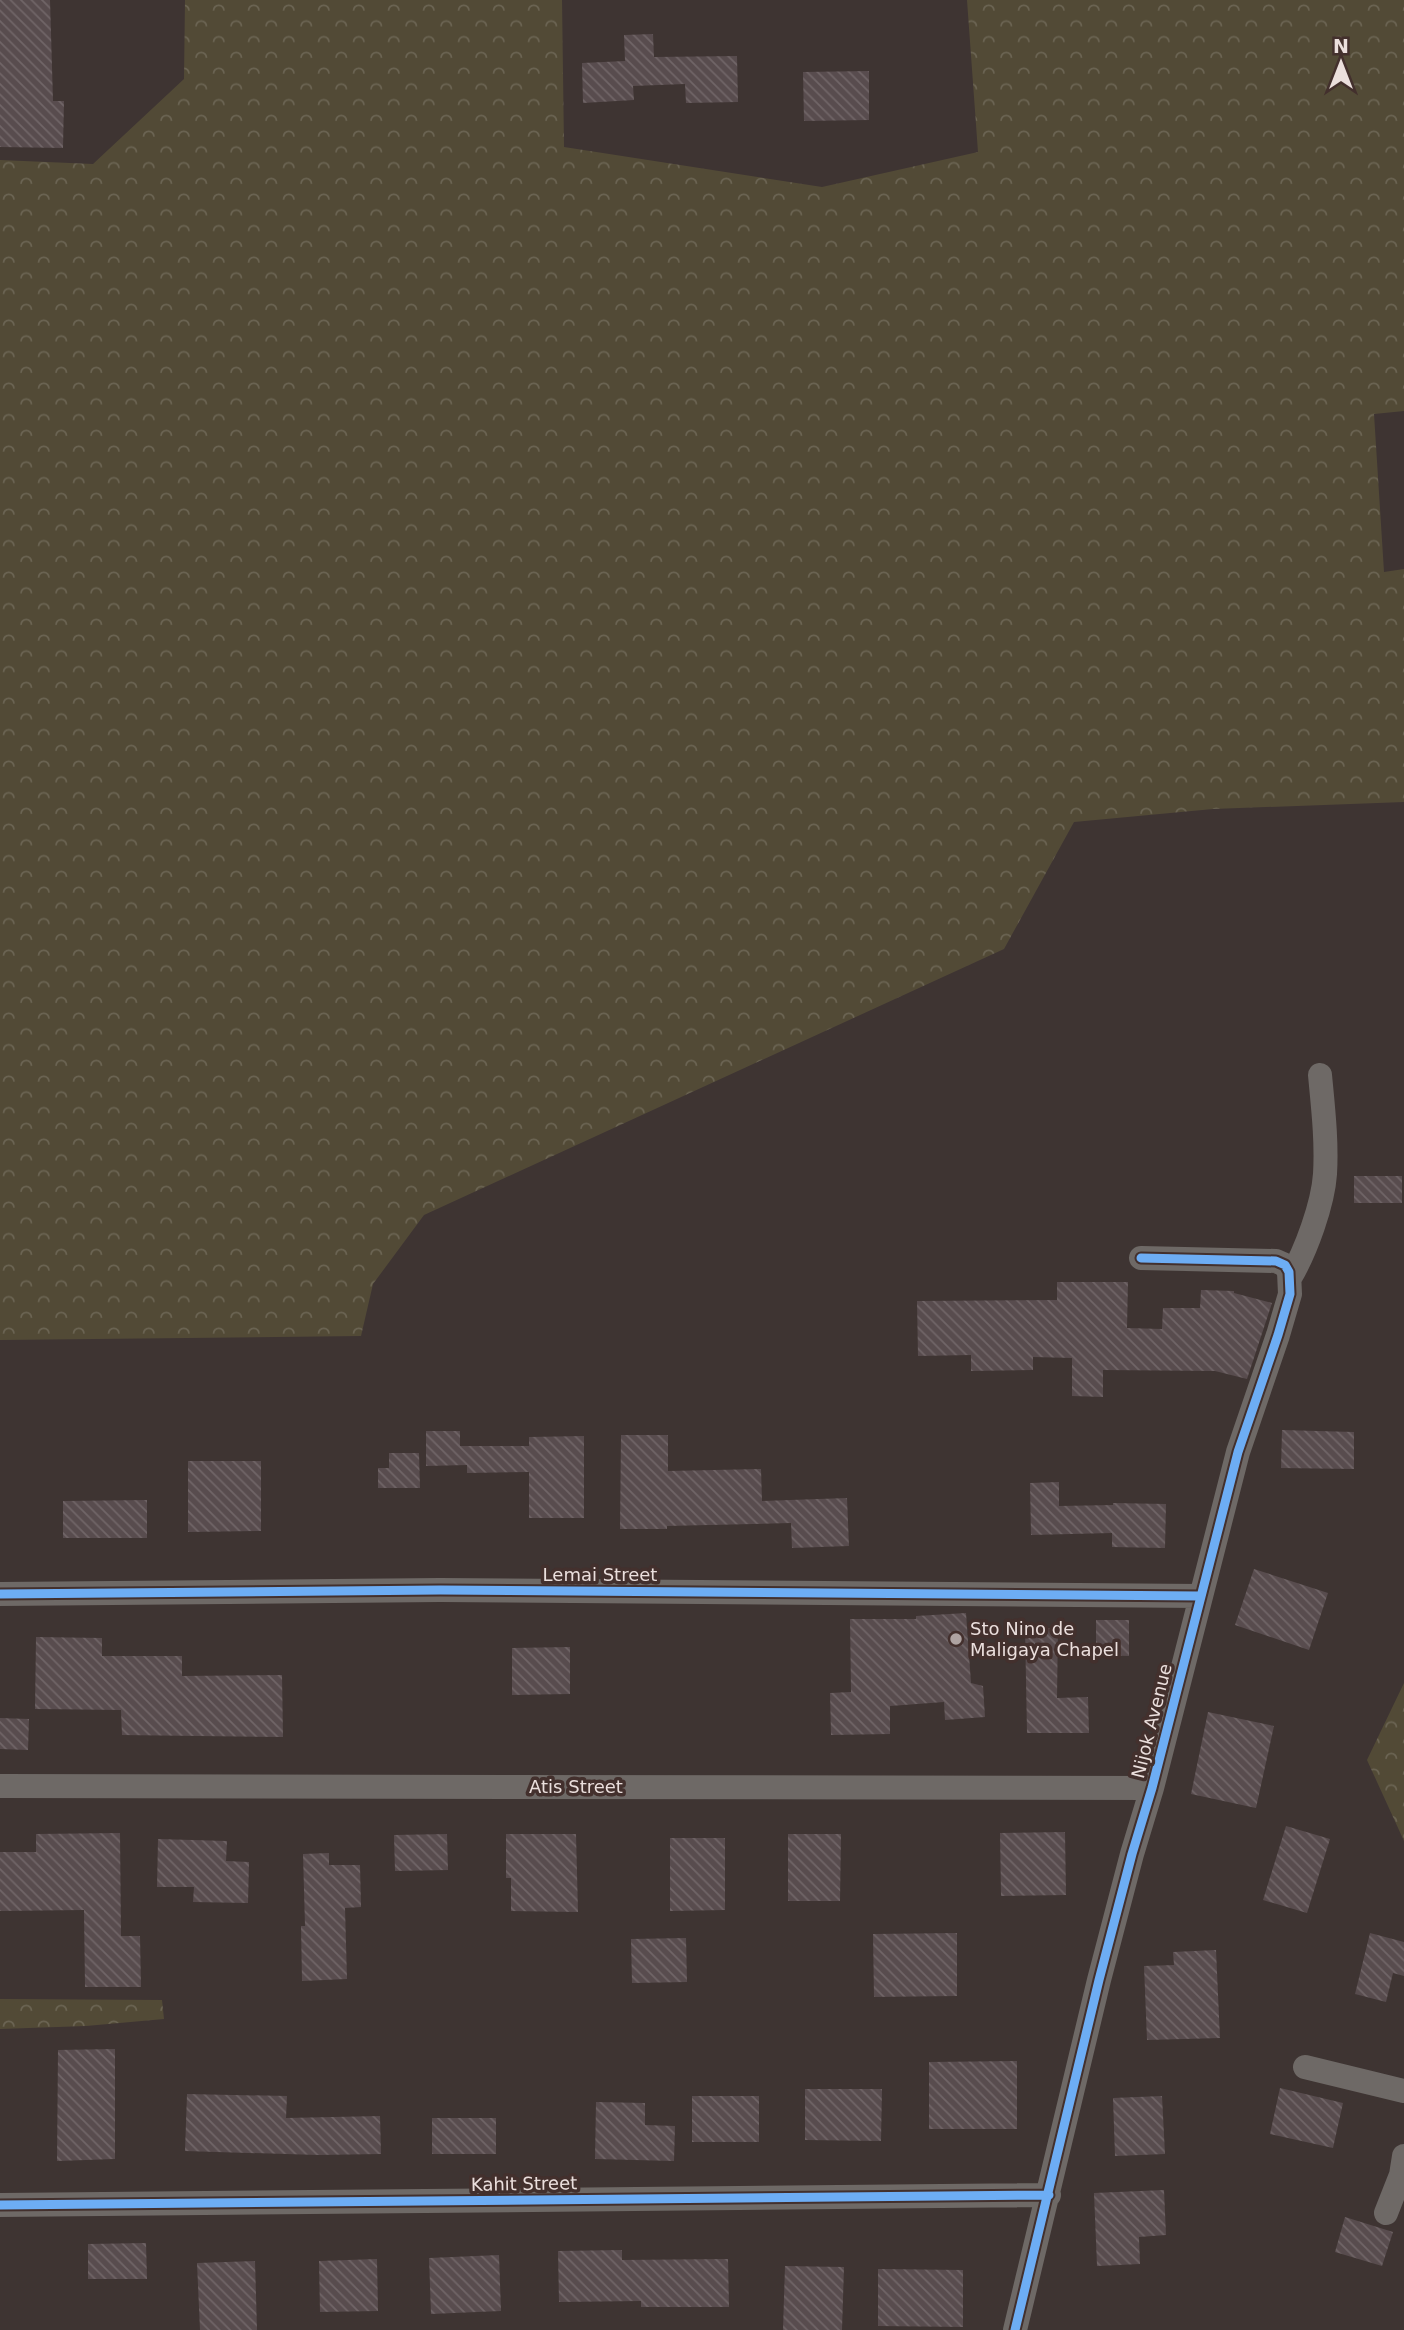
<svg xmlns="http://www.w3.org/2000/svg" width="1404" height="2330" viewBox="0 0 1404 2330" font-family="'DejaVu Sans',sans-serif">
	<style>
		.forest { fill: url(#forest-crowns) }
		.building { fill: url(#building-back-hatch) }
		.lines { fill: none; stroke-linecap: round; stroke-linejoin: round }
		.minor { stroke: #6e6966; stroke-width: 24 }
		.cycleway-casing { stroke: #43302d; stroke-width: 13 }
		.cycleway { stroke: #6dadf4; stroke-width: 9 }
		.poi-dot { fill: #aea3a1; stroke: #43302d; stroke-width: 2.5 }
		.labels { text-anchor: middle; stroke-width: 7; stroke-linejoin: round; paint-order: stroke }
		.street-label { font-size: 18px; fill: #ebdfdd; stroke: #43302d }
		.poi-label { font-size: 18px; fill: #ebdfdd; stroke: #43302d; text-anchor: start }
	</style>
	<defs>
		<pattern id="forest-crowns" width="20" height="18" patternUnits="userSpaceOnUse" patternTransform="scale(1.75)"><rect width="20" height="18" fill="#524a36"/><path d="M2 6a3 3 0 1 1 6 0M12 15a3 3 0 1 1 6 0" fill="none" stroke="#6b6453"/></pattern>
		<pattern id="building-back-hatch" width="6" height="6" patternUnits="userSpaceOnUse" patternTransform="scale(1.75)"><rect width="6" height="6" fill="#584c4e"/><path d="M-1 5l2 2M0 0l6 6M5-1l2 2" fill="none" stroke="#706567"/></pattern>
	</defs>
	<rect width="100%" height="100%" fill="#3e3432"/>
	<path class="forest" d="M 185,0 L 562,0 L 564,147 L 822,187 L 978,152 L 967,0 L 1404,0 L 1404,411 L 1374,414 L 1384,572 L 1404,569 L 1404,802 L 1213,809 L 1074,822 L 1004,949 L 424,1215 L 373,1284 L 361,1336 L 0,1340 L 0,160 L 93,164 L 184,79 Z
		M 1404,1683 L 1404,1841 L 1367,1760 Z
		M 0,1999 L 162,2000 L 164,2019 L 86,2026 L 0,2029 Z"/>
	<path class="building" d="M 0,0 L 50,0 L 53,101 L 64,101 L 63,148 L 0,147 Z
		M 653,34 L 654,57 L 737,56 L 738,102 L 686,103 L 685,84 L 633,86 L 634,100 L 583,103 L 582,63 L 625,61 L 624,35 Z
		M 869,71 L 869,120 L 804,121 L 803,72 Z
		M 1354,1176 L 1402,1176 L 1402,1203 L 1354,1203 Z
		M 1057,1282 L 1128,1282 L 1127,1328 L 1162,1329 L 1163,1308 L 1200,1308 L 1201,1290 L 1234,1291 L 1234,1293 L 1272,1303 L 1247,1379 L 1215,1371 L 1103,1370 L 1103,1397 L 1072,1396 L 1072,1358 L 1033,1357 L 1033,1370 L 971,1371 L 971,1355 L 918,1356 L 917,1301 L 1057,1300 Z
		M 1282,1430 L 1354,1432 L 1354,1469 L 1281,1468 Z
		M 426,1431 L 460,1431 L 460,1446 L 529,1446 L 529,1437 L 584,1436 L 584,1518 L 529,1518 L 529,1472 L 467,1473 L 467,1465 L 426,1466 Z
		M 621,1435 L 668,1435 L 668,1471 L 761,1469 L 762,1501 L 847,1498 L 849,1546 L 792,1548 L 791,1523 L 667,1526 L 667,1529 L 620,1529 Z
		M 389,1453 L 419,1453 L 420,1488 L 378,1488 L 378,1468 L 389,1468 Z
		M 188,1461 L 261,1461 L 261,1531 L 188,1532 Z
		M 1059,1482 L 1059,1506 L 1113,1505 L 1113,1503 L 1166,1504 L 1165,1548 L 1112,1547 L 1112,1533 L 1031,1535 L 1030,1483 Z
		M 147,1500 L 147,1538 L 63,1538 L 63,1501 Z
		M 1254,1569 L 1328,1593 L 1309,1650 L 1235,1625 Z
		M 966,1613 L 971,1683 L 983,1686 L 985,1717 L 945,1720 L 944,1702 L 890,1706 L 890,1734 L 831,1735 L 830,1693 L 851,1692 L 850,1619 L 916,1619 L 916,1616 Z
		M 1096,1620 L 1129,1620 L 1129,1656 L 1096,1655 Z
		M 1025,1628 L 1058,1628 L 1057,1698 L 1088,1697 L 1089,1733 L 1027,1733 Z
		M 36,1637 L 102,1638 L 102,1656 L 182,1656 L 182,1676 L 282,1675 L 283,1737 L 122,1735 L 121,1710 L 35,1709 Z
		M 570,1647 L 570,1694 L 512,1695 L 512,1648 Z
		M 1208,1712 L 1274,1726 L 1256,1808 L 1191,1794 Z
		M 0,1718 L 29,1719 L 28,1750 L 0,1749 Z
		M 1286,1826 L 1330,1839 L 1307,1913 L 1263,1900 Z
		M 1065,1832 L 1066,1895 L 1001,1896 L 1000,1833 Z
		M 120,1833 L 121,1936 L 140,1936 L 141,1987 L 85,1987 L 84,1910 L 0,1911 L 0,1852 L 36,1852 L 36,1834 Z
		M 447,1834 L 448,1870 L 395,1871 L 394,1835 Z
		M 506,1834 L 576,1834 L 578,1912 L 511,1911 L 511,1878 L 506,1878 Z
		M 788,1834 L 841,1834 L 840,1901 L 788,1901 Z
		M 670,1838 L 725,1838 L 725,1910 L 670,1911 Z
		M 158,1839 L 227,1841 L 226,1861 L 249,1862 L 248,1903 L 193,1902 L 194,1887 L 157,1887 Z
		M 329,1853 L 329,1865 L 360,1865 L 361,1907 L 345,1908 L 347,1979 L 302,1981 L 301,1926 L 305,1926 L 303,1854 Z
		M 957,1933 L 957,1996 L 874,1997 L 873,1934 Z
		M 1370,1933 L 1404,1942 L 1404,1976 L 1393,1973 L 1386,2002 L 1355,1994 Z
		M 686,1938 L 687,1982 L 632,1983 L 631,1939 Z
		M 1216,1950 L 1220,2038 L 1147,2040 L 1144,1966 L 1174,1965 L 1173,1952 Z
		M 115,2049 L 115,2159 L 57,2161 L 58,2050 Z
		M 1017,2061 L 1017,2129 L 929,2129 L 929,2062 Z
		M 1280,2088 L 1343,2103 L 1333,2148 L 1270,2134 Z
		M 805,2089 L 882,2089 L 881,2141 L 805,2140 Z
		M 187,2094 L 287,2096 L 286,2118 L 380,2116 L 381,2154 L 318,2155 L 185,2151 Z
		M 692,2096 L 759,2096 L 759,2142 L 692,2142 Z
		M 1162,2096 L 1165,2154 L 1115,2156 L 1113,2098 Z
		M 596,2102 L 645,2103 L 645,2125 L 675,2126 L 674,2161 L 595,2159 Z
		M 432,2118 L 496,2118 L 496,2154 L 432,2154 Z
		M 1164,2190 L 1166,2235 L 1139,2237 L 1140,2264 L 1097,2266 L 1094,2193 Z
		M 1345,2217 L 1393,2232 L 1382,2266 L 1335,2252 Z
		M 146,2243 L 147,2279 L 88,2279 L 88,2244 Z
		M 622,2250 L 622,2260 L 728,2259 L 729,2307 L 641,2307 L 641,2301 L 559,2302 L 558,2251 Z
		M 499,2255 L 501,2311 L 431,2314 L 429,2258 Z
		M 377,2259 L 378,2311 L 320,2312 L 319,2261 Z
		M 255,2261 L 257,2330 L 200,2330 L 197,2263 Z
		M 785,2266 L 844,2267 L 842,2330 L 783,2330 Z
		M 878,2269 L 963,2270 L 963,2327 L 878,2326 Z"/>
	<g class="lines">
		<path class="minor" d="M 1290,1278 C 1306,1251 1323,1204 1325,1174 C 1327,1141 1323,1107 1320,1075
			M 0,1594 L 440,1590 L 1200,1596
			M 0,1786 L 1152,1788
			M 1305,2067 L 1404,2091
			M 0,2205 L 1049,2195
			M 1386,2213 L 1401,2175 L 1404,2156
			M 1015,2330 L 1099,1980 L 1132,1854 L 1152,1788 L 1238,1452 L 1278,1335 L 1290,1294 L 1289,1272 L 1285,1265 L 1276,1261 L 1141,1258"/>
		<g class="cycleway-casing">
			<path id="cycleway" d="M 0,1594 L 440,1590 L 1200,1596
				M 0,2205 L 1049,2195
				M 1015,2330 L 1099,1980 L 1132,1854 L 1152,1788 L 1238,1452 L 1278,1335 L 1290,1294 L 1289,1272 L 1285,1265 L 1276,1261 L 1141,1258"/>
		</g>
		<use href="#cycleway" class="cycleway"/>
	</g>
	<circle class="poi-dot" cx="956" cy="1639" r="7"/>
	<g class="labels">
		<g class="street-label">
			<text x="600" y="1581">Lemai Street</text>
			<text transform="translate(1152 1721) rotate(-76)" y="6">Nijok Avenue</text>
			<text x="576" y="1793">Atis Street</text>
			<text transform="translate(524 2184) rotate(-1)" y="6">Kahit Street</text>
		</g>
		<g class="poi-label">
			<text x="970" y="1635">Sto Nino de<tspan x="970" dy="21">Maligaya Chapel</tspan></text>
		</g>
	</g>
	<g transform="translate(1341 63)" stroke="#43302d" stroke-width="5" paint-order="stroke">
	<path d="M0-5L12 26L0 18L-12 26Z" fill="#ebdfdd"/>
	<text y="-10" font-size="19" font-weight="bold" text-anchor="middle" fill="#ebdfdd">N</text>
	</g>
</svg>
